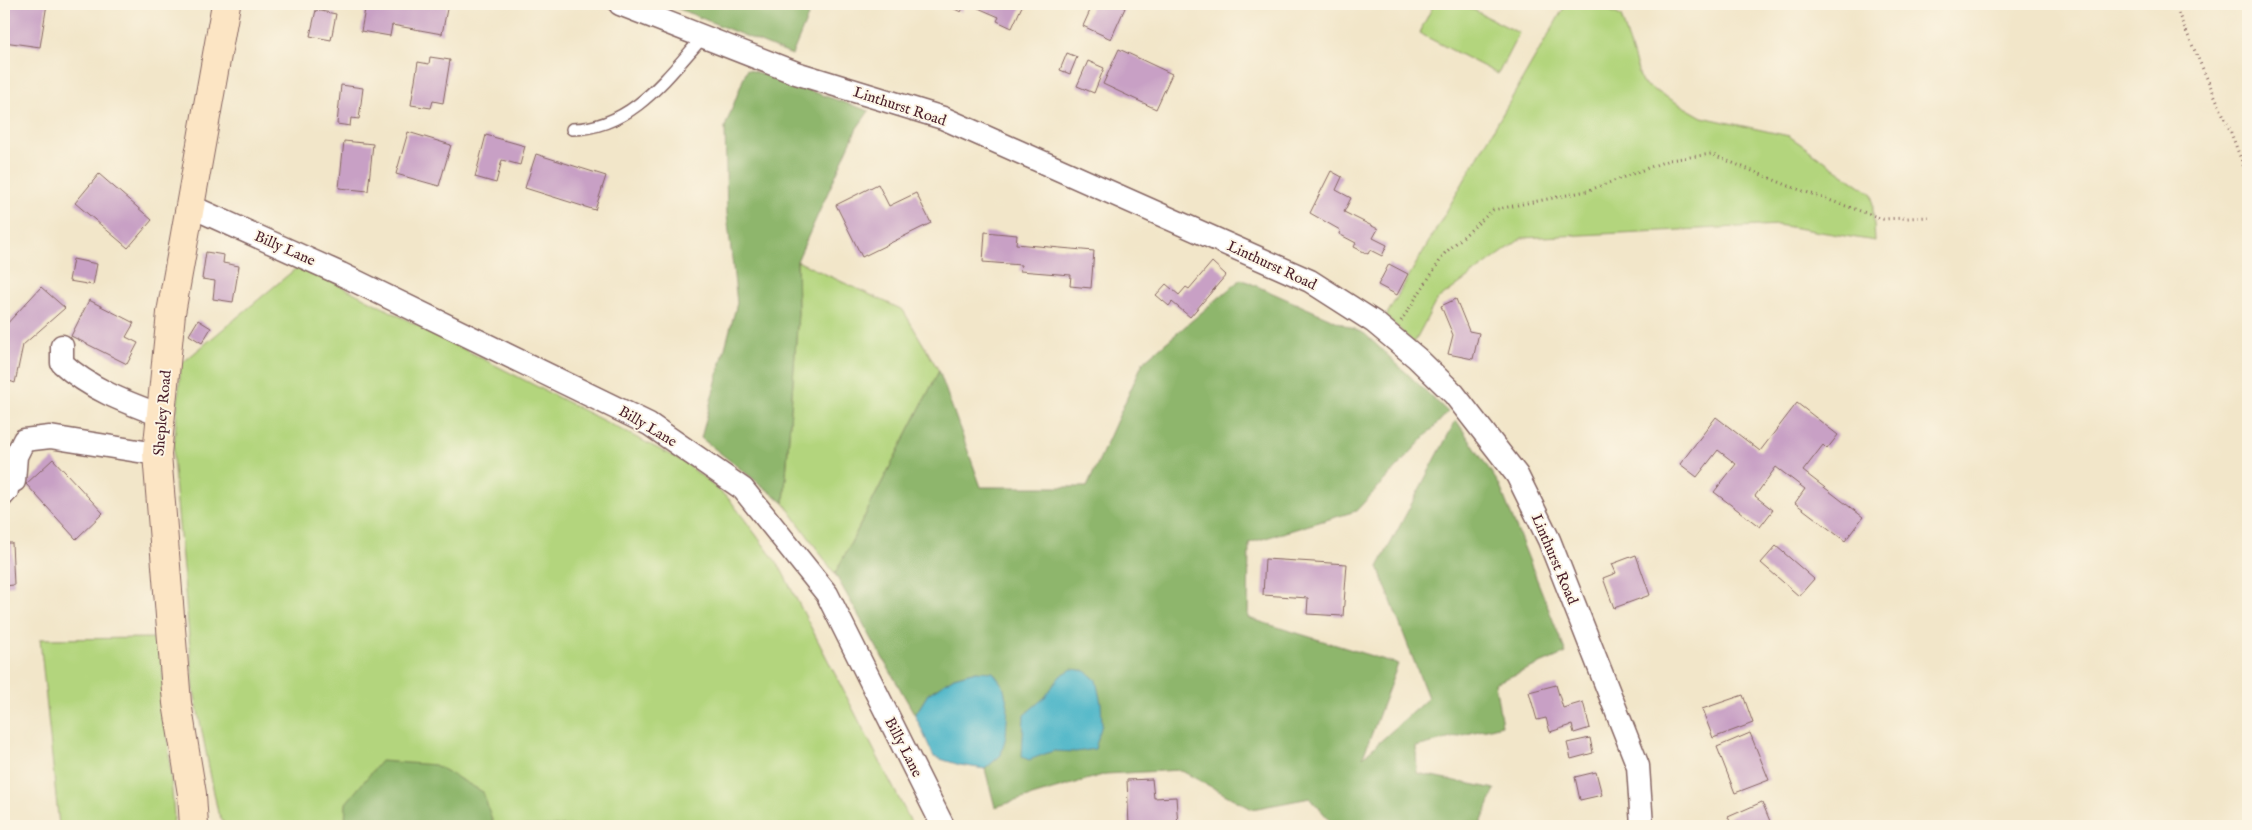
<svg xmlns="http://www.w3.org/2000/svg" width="2252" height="830" viewBox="0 0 2252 830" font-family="'IM FELL English',serif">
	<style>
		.green { fill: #b3d57d; stroke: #7e7a54 }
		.forest { fill: #8eb66c; stroke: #6c6a4c }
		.water { fill: #4bb5c8; stroke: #4a6a7a }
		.building { fill: #c8a0c5 }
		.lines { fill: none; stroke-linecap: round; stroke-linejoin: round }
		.lane-casing { stroke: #856562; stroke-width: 14 }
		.street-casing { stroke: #856562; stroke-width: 25 }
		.secondary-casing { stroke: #856562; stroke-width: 30 }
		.path { stroke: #856562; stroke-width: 3; stroke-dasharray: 1 4; stroke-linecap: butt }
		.lane { stroke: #fff; stroke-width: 11 }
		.street { stroke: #fff; stroke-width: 22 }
		.secondary { stroke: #fce5c4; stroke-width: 28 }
		.labels { text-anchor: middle; stroke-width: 4; stroke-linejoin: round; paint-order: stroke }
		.street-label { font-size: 15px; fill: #4a1f2b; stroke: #fcf5e5 }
	</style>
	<rect width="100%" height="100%" fill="#fcf5e5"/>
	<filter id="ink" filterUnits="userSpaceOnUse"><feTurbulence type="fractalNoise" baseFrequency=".02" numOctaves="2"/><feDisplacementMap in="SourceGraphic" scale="10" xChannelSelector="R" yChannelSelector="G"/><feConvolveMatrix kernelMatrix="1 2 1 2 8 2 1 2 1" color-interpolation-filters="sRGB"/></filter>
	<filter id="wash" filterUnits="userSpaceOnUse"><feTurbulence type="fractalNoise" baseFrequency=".0096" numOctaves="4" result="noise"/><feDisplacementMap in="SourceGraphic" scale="20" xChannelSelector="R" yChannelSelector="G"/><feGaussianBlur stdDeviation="1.12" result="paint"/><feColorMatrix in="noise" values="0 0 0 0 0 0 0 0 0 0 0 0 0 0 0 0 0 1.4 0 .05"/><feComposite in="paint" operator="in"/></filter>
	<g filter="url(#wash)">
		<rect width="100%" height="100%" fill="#f2e6c9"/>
		<path class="green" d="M 1434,4 L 1462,4 L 1519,33 L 1498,74 L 1419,33 Z
			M 1566,4 L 1596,4 L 1621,16 L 1642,83 L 1702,117 L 1789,136 L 1872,194 L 1875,241 L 1778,225 L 1522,238 L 1436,301 L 1414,343 L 1386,316 Z
			M 797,261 L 903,310 L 939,371 L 835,574 L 784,503 L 798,313 Z
			M 300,265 L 686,463 L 730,500 L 780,567 L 913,826 L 226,826 L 218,813 L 194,691 L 173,458 L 181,364 Z
			M 160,638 L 174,816 L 173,826 L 59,826 L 40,639 Z"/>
		<path class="forest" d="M 667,4 L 813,4 L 792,55 Z
			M 747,69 L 869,111 L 857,128 L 797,261 L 798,313 L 784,503 L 701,438 L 737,303 L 727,214 L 725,127 Z
			M 1241,279 L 1365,334 L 1448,412 L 1356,511 L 1249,543 L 1248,618 L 1398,664 L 1363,757 L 1428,698 L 1378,567 L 1456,420 L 1499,484 L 1566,653 L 1495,683 L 1502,725 L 1416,747 L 1417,773 L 1495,789 L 1480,826 L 1335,826 L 1310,798 L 1252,809 L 1180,770 L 1106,774 L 995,807 L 985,769 L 1001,755 L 976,671 L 954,677 L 928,694 L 915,715 L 835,574 L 939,371 L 981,487 L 1087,487 L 1143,362 Z
			M 381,761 L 435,765 L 483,792 L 494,826 L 345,826 L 346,803 Z"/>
		<path class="water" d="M 1072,669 L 1086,671 L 1096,680 L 1101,703 L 1102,724 L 1095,749 L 1076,752 L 1053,751 L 1029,760 L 1022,757 L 1024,715 L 1045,697 L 1060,676 Z
			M 976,671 L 993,672 L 1003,686 L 1008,706 L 1006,736 L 1001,755 L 985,769 L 960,765 L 934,757 L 915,715 L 928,694 L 954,677 Z"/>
		<g id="blocks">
			<path class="building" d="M 4,4 L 47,4 L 40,47 L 4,42 Z
				M 366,4 L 377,6 L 378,4 L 448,4 L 442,34 L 392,25 L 390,36 L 361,31 Z
				M 944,4 L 965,4 L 961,12 Z
				M 969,4 L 1023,4 L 1012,28 L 997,21 L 999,17 Z
				M 1093,4 L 1117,4 L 1125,8 L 1111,39 L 1083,26 Z
				M 316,10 L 336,14 L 331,40 L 310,36 Z
				M 1119,49 L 1172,74 L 1156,109 L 1103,84 Z
				M 1067,53 L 1077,57 L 1070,74 L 1060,70 Z
				M 430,57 L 450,60 L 443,103 L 433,101 L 431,108 L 411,105 L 418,62 L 429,64 Z
				M 1088,61 L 1104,68 L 1094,93 L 1077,86 Z
				M 341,85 L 363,88 L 359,119 L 351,118 L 350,126 L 337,124 Z
				M 408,132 L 451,145 L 439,186 L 396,174 Z
				M 486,135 L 525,146 L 520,165 L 502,160 L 496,183 L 475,177 Z
				M 344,141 L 373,144 L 368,191 L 339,188 Z
				M 536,154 L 606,176 L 595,210 L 525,188 Z
				M 1331,171 L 1342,177 L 1336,190 L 1351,198 L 1344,212 L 1378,229 L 1373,238 L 1387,245 L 1382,256 L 1370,250 L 1368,254 L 1354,247 L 1356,243 L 1339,234 L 1340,230 L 1310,213 Z
				M 99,174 L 152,220 L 128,248 L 75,203 Z
				M 878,184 L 889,206 L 916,193 L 931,223 L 862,257 L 836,205 Z
				M 985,232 L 1017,235 L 1016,244 L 1094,251 L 1091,288 L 1070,286 L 1071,275 L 1020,271 L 1021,265 L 983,262 Z
				M 206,252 L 224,255 L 223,263 L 239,266 L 233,302 L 213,299 L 215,281 L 202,279 Z
				M 73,259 L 97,264 L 93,285 L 69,281 Z
				M 1212,262 L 1226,275 L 1190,317 L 1172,302 L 1169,306 L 1156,295 L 1166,284 L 1179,295 L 1186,287 L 1189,289 Z
				M 1389,264 L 1408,274 L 1397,295 L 1378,285 Z
				M 41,287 L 65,308 L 23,345 L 15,383 L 4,379 L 4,327 Z
				M 1456,299 L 1469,331 L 1479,333 L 1473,359 L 1448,354 L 1453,335 L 1441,306 Z
				M 89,300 L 134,323 L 126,337 L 138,343 L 127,364 L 71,336 Z
				M 198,320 L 211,328 L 202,343 L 189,335 Z
				M 1797,403 L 1838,435 L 1827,449 L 1823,445 L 1803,471 L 1863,517 L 1845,541 L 1795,503 L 1805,489 L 1776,467 L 1755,496 L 1773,510 L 1760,527 L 1714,492 L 1736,464 L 1718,450 L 1697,477 L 1680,464 L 1716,417 L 1760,451 Z
				M 53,459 L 103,513 L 76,539 L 26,484 Z
				M 4,543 L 12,543 L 14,585 L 4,586 Z
				M 1776,546 L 1814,579 L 1799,596 L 1761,563 Z
				M 1636,555 L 1650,595 L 1614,608 L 1603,578 L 1616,573 L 1612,564 Z
				M 1265,559 L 1347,564 L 1343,616 L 1307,614 L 1308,598 L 1263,595 Z
				M 1556,685 L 1563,708 L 1583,702 L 1590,728 L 1574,733 L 1572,725 L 1550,732 L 1546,718 L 1537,720 L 1529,692 Z
				M 1743,695 L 1753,723 L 1713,738 L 1702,709 Z
				M 1750,733 L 1769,780 L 1735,793 L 1717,747 Z
				M 1590,738 L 1593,753 L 1571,759 L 1567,743 Z
				M 1596,772 L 1602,795 L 1580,800 L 1575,777 Z
				M 1152,779 L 1154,798 L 1176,797 L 1178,826 L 1129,826 L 1127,780 Z
				M 1762,802 L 1772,826 L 1732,826 L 1728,817 Z"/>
		</g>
	</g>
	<g filter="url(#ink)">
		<use href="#blocks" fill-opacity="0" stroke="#856562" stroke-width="1"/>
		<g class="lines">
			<g class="lane-casing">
				<path id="lane" d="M 572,129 C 632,128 667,77 703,37
					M 4,502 L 12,493 L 14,481"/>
			</g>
			<g class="street-casing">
				<path id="street" d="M 620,4 L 796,73 L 943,118 L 1310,281 L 1374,322 L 1417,358 L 1454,394 L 1517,475 L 1549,540 L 1638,766 L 1642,826
					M 190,206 L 341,274 L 649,424 L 743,489 L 827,594 L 943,826
					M 62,346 L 62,363 C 90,389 125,402 160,415
					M 14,481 L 16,456 L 24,440 L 50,437 L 157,454"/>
			</g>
			<g class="secondary-casing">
				<path id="secondary" d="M 194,826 L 192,794 L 177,703 L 157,454 L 171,313 L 226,4"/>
			</g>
			<path class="path" d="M 2174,4 L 2230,130 L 2248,178
				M 1401,321 L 1445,253 L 1493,210 L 1587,191 L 1669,160 L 1711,154 L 1789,186 L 1883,219 L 1930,217"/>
			<use href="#lane" class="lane"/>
			<use href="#street" class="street"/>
			<use href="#secondary" class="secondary"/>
		</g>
	</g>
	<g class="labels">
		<g class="street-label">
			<text transform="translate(900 106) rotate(18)" y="5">Linthurst Road</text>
			<text transform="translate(285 248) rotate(24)" y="5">Billy Lane</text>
			<text transform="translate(1272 265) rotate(25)" y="5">Linthurst Road</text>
			<text transform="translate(162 413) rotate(-85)" y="5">Shepley Road</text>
			<text transform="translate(648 426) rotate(31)" y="5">Billy Lane</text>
			<text transform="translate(1555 559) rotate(67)" y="5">Linthurst Road</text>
			<text transform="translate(904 747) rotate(63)" y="5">Billy Lane</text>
		</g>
	</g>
	<rect width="2252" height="830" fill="none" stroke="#fcf5e5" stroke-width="20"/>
</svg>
